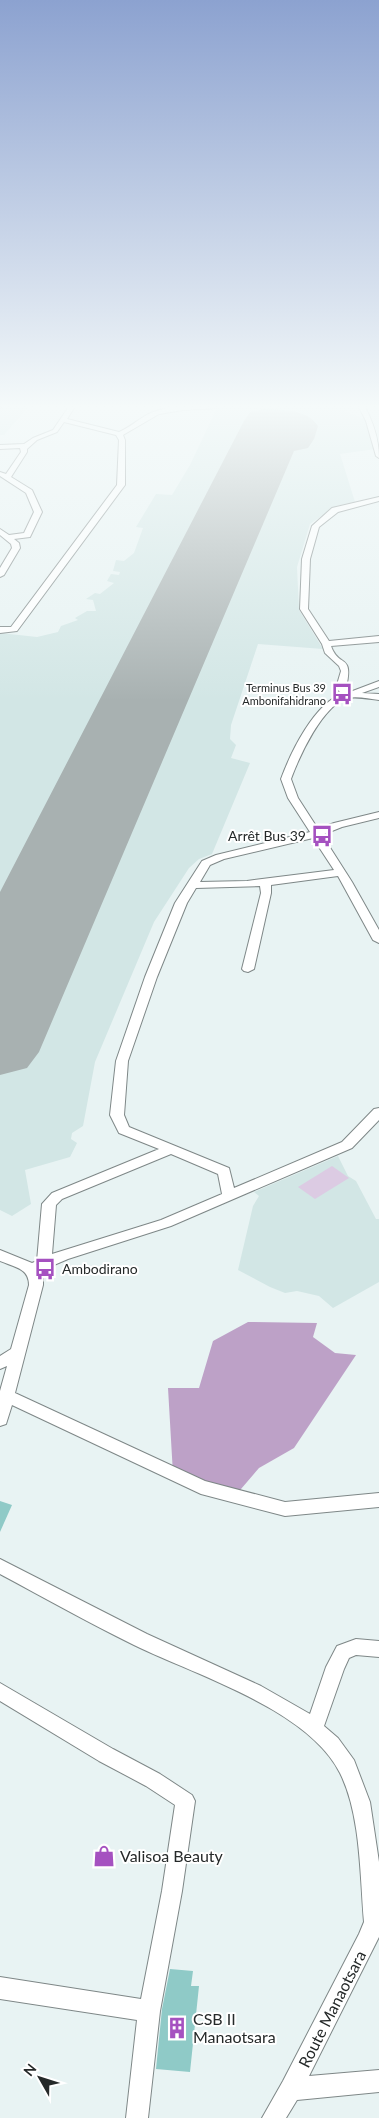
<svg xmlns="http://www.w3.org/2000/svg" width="379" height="2118" viewBox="0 0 379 2118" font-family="Lato,sans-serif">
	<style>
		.built { fill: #d2e6e5 }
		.green { fill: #dccbe3 }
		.forest { fill: #bda1c7 }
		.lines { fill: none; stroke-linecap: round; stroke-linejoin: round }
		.runway { fill: #a8b1b1; fill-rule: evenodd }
		.building { fill: #8fcac7 }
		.minor-casing { stroke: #7e8787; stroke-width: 2 }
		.minor { fill: #fff; fill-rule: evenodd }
		.labels { text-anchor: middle; stroke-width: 4; stroke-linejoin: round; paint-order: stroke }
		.far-poi-label { font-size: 11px; fill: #252929; stroke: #fff; text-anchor: end }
		.poi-label { font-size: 14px; fill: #252929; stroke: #fff; text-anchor: end }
		.near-poi-label { font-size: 16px; fill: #252929; stroke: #fff; text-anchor: start }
		.near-street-label { font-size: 16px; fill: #252929; stroke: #fff }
	</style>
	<rect width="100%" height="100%" fill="#e8f3f3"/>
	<path class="built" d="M 0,405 L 30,405 L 4,435 L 0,435 Z
		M 233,405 L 359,405 L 361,408 L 344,411 L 369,421 L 376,449 L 340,454 L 355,502 L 336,506 L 310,524 L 297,567 L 299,610 L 323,649 L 258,644 L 231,725 L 230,739 L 236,745 L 231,758 L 250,763 L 212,854 L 199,859 L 189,868 L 154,922 L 95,1062 L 83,1126 L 72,1133 L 71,1139 L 77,1143 L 70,1157 L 25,1170 L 31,1204 L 12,1216 L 0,1210 L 0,633 L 37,637 L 58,632 L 61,626 L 78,620 L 75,618 L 87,611 L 96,611 L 93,600 L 86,599 L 95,593 L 100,594 L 114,583 L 107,581 L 111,574 L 119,575 L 120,572 L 113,571 L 116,560 L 124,561 L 134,553 L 143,528 L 136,527 L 156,494 L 172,495 L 190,465 L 217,408 L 232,407 Z
		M 338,1156 L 348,1176 L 356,1181 L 376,1219 L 379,1219 L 379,1282 L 333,1308 L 319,1296 L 297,1291 L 285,1293 L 270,1287 L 238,1270 L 253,1206 L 259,1196 L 254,1192 Z"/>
	<path class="green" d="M 332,1166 L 349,1178 L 315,1199 L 298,1187 Z"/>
	<path class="forest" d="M 248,1322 L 317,1323 L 313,1337 L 335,1353 L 356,1355 L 294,1448 L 259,1468 L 235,1496 L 173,1474 L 168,1388 L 199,1388 L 213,1341 Z"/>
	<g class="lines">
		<path class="runway" d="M 264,409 C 283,410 307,409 318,426 L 314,439 L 308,448 L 294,451 L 39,1052 L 27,1068 L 0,1075 L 0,892 L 244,421 L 250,412 Z"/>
	</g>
	<path class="building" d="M 0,1501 L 12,1505 L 0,1532 Z
		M 170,1969 L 193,1971 L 191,1986 L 199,1986 L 190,2072 L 156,2069 L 162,2009 Z"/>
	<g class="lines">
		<g class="minor-casing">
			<path id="minor" d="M 0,405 L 4,405 L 0,408 Z
				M 70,405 L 76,405 L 67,419 L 119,432 C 129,428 136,421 145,416 C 160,407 206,399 221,406 L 218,408 L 183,410 L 159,414 L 123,435 L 125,440 L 125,485 L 17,631 L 0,633 L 0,627 L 11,627 L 117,485 L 119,440 L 116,435 L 64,422 L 57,432 L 37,440 L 27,449 L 27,452 L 11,477 L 32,490 L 42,512 L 30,537 L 14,539 L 19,543 L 20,548 L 4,575 L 0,577 L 0,568 L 12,548 L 11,544 L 0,535 L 0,529 L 9,535 L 24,533 L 34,512 L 26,493 L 0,476 L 0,472 L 6,474 L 21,452 L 20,448 L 0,449 L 0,445 L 24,444 L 33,438 L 53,430 Z
				M 358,405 L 364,405 C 373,422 379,438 379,458 L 376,456 L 366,421 Z
				M 379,497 L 379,501 L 338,512 L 319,527 L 310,559 L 308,609 L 329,641 L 379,636 L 379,642 L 331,646 C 339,669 354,652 346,688 L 350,692 L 379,681 L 379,687 L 362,693 L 379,694 L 379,700 C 370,699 357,696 348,698 C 323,704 299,757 291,779 L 298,798 L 318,829 L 334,823 L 379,812 L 379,818 L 342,827 L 322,835 L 352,882 L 379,930 L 379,943 L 373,940 L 338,876 L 271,885 L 271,893 L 254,969 L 248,972 L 244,971 L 242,969 L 261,893 L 260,886 L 196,888 L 187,903 L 157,977 L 128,1061 L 124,1115 L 129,1127 L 229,1168 L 234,1188 L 342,1142 L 374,1109 L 379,1108 L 379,1120 L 352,1148 L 171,1226 L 68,1259 L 40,1271 L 43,1277 L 43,1285 L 15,1393 L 205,1481 L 285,1502 L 379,1493 L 379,1507 L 285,1516 L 201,1494 L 12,1405 L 6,1424 L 0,1426 L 0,1391 L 7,1366 L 0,1369 L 0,1356 L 11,1349 L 29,1285 C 29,1268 14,1267 0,1261 L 0,1250 L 32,1263 L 37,1261 L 42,1204 L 52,1193 L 159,1149 L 119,1133 L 110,1115 L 116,1061 L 145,977 L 175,903 L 202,861 L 216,855 L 310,832 L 288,798 L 281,779 C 291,752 314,704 342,694 L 336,688 L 341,671 L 339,666 L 325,653 L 322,644 L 300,609 L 302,559 L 312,526 L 332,508 ZM 313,838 L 334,870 L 247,881 L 200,882 L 210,865 L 224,859 ZM 171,1154 L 218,1174 L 222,1194 L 161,1220 L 52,1254 L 56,1205 L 62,1199 Z
				M 0,1559 L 147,1634 L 261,1686 L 310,1714 L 326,1667 L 337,1646 L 356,1639 L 379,1641 L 379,1657 L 356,1655 L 349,1658 L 344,1669 L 324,1726 L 338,1738 L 354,1760 L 370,1802 L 379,1862 L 379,1937 L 309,2076 L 379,2070 L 379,2092 L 297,2100 L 286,2118 L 262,2118 L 283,2081 L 359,1934 L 364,1922 C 360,1876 361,1815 340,1773 C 308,1709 195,1675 134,1645 C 89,1623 45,1598 0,1574 Z
				M 0,1683 L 113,1749 L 160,1774 L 192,1795 L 195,1801 L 182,1891 L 160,2011 L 148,2118 L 126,2118 L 137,2020 L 0,1999 L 0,1977 L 141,1999 L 162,1891 L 175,1805 L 146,1786 L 99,1761 L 0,1701 Z"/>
		</g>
		<use href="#minor" class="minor"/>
	</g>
	<linearGradient id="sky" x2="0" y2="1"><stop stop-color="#8ca2d0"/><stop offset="0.58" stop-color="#f5fafa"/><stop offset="1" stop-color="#f5fafa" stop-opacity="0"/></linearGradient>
	<rect width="379" height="701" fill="url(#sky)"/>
	<defs>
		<g id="bus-bare" transform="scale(1.725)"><path d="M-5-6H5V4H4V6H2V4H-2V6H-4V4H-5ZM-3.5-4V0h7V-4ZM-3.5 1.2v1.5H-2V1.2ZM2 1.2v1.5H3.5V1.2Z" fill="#a551c0" stroke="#fff" stroke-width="2.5" paint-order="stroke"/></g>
		<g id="shop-bare" transform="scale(1.725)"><path d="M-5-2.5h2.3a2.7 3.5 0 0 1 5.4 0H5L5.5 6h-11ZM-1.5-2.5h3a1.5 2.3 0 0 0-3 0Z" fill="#a551c0" stroke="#fff" stroke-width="2.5" paint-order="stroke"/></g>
		<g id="building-bare" transform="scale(1.725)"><path d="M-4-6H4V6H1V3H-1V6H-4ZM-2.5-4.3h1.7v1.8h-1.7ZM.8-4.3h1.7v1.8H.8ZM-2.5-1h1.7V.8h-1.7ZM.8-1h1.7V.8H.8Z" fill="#a551c0" stroke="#fff" stroke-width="2.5" paint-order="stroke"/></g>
	</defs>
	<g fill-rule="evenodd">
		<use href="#bus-bare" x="342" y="694"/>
		<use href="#bus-bare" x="322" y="836"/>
		<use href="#bus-bare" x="45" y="1269"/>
		<use href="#shop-bare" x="104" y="1856"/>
		<use href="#building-bare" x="177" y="2028"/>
	</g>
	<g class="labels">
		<g class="far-poi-label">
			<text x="326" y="692">Terminus Bus 39<tspan x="326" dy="13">Ambonifahidrano</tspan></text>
		</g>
		<g class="poi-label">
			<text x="306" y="841">Arrêt Bus 39</text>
			<text x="62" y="1274" text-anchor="start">Ambodirano</text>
		</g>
		<g class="near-poi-label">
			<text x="120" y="1862">Valisoa Beauty</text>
			<text x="193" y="2025">CSB II<tspan x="193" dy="18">Manaotsara</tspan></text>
		</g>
		<g class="near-street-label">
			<text transform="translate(332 2009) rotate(-63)" y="6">Route Manaotsara</text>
		</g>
	</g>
	<g transform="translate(40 2078) rotate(309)" stroke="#ffffff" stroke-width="4" paint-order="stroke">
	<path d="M0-4L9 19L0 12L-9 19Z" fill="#252929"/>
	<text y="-8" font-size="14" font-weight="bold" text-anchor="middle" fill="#252929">N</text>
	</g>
</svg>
